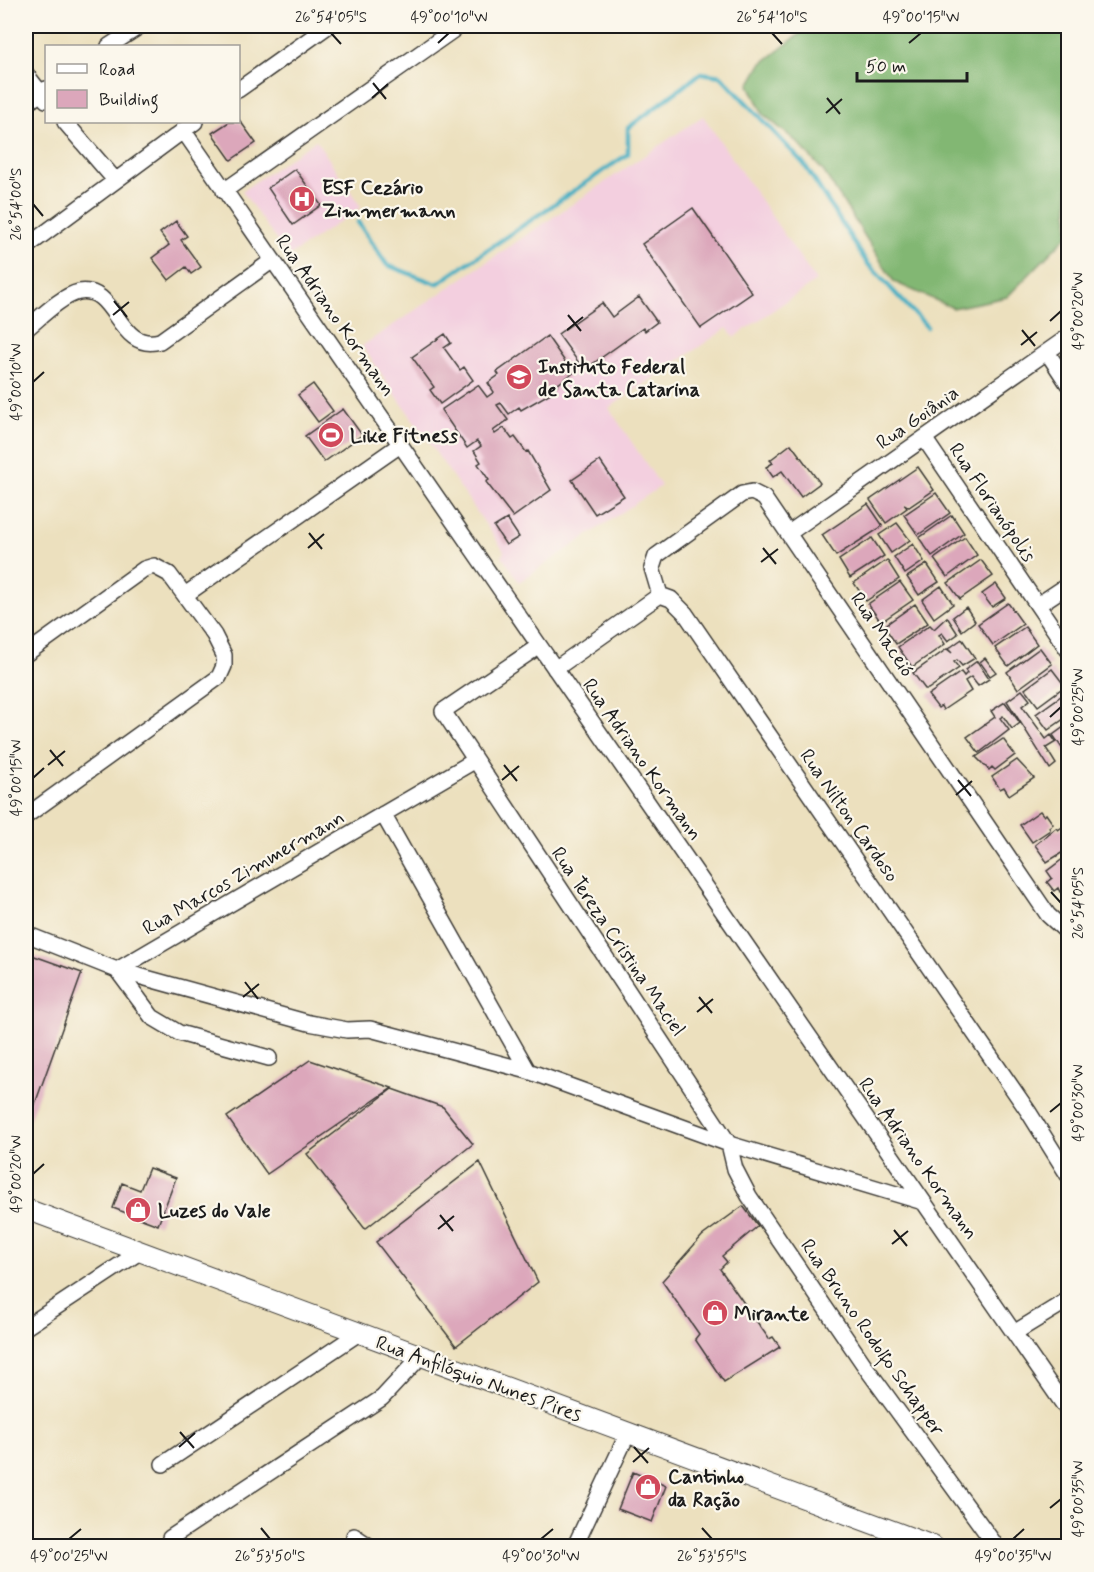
<svg xmlns="http://www.w3.org/2000/svg" width="1094" height="1572" viewBox="0 0 1094 1572" font-family="Mynerve,sans-serif">
	<style>
		.built { fill: #f3cfdf }
		.forest { fill: #82b773; stroke: #4f6a48; stroke-width: 1.5 }
		.lines { fill: none; stroke-linecap: round; stroke-linejoin: round }
		.stream { stroke: #45afc3; stroke-width: 4.5 }
		.building { fill: #dca7bb }
		.minor-casing { stroke: #3b3934; stroke-width: 18 }
		.major-casing { stroke: #3b3934; stroke-width: 22 }
		.minor { stroke: #fff; stroke-width: 15 }
		.major { stroke: #fff; stroke-width: 20 }
		.ticks { fill: none; stroke: #1c1c1c; stroke-width: 2 }
		.labels { text-anchor: middle; stroke-width: 4.5; stroke-linejoin: round; paint-order: stroke }
		.poi-label { font-size: 20px; font-weight: bold; fill: #1c1c1c; stroke: #fbf7ec; text-anchor: start }
		.street-label { font-size: 20px; fill: #1c1c1c; stroke: #fbf7ec }
		.neatline { fill: none; stroke: #1c1c1c; stroke-width: 2 }
		.ticks-label { font-size: 15px; text-anchor: middle; fill: #1c1c1c }
	</style>
	<rect width="100%" height="100%" fill="#fbf7ec"/>
	<filter id="ink" filterUnits="userSpaceOnUse"><feTurbulence type="fractalNoise" baseFrequency=".0167" numOctaves="2"/><feDisplacementMap in="SourceGraphic" scale="12" xChannelSelector="R" yChannelSelector="G"/><feConvolveMatrix kernelMatrix="1 2 1 2 8 2 1 2 1" color-interpolation-filters="sRGB"/></filter>
	<filter id="wash" filterUnits="userSpaceOnUse"><feTurbulence type="fractalNoise" baseFrequency=".008" numOctaves="4" result="noise"/><feDisplacementMap in="SourceGraphic" scale="24" xChannelSelector="R" yChannelSelector="G"/><feGaussianBlur stdDeviation="1.35" result="paint"/><feColorMatrix in="noise" values="0 0 0 0 0 0 0 0 0 0 0 0 0 0 0 0 0 1.4 0 .05"/><feComposite in="paint" operator="in"/></filter>
	<g filter="url(#wash)">
		<rect width="100%" height="100%" fill="#ece0be"/>
		<path class="built" d="M 703,116 L 816,281 L 734,337 L 727,328 L 609,408 L 661,486 L 519,582 L 502,556 L 504,551 L 362,346 Z
			M 316,140 L 361,207 L 288,257 L 242,191 Z"/>
		<path class="forest" d="M 810,26 L 1068,26 L 1068,235 L 1007,297 L 953,308 L 894,282 L 824,172 L 798,143 L 763,114 L 749,85 L 761,64 Z"/>
		<g class="lines">
			<path class="stream" d="M 358,222 L 387,265 L 437,284 L 628,154 L 628,128 L 701,73 L 721,76 L 804,164 L 867,263 L 927,327"/>
		</g>
		<g id="blocks">
			<path class="building" d="M 238,118 L 256,143 L 231,160 L 212,133 L 229,122 L 238,122 Z
				M 295,169 L 321,205 L 293,225 L 268,188 Z
				M 693,208 L 752,293 L 701,328 L 642,244 Z
				M 176,221 L 187,236 L 181,240 L 201,267 L 191,274 L 186,267 L 169,280 L 152,258 L 169,245 L 160,233 Z
				M 639,297 L 657,322 L 645,331 L 643,328 L 584,370 L 558,334 L 602,303 L 612,317 Z
				M 445,334 L 451,343 L 444,348 L 460,370 L 464,367 L 473,380 L 440,404 L 430,390 L 434,387 L 412,357 Z
				M 547,336 L 573,373 L 554,387 L 556,390 L 521,410 L 519,407 L 509,414 L 501,403 L 497,405 L 508,420 L 493,431 L 495,434 L 504,428 L 512,439 L 515,437 L 526,452 L 528,451 L 551,490 L 513,517 L 486,482 L 489,480 L 478,464 L 481,462 L 474,451 L 481,446 L 477,441 L 467,448 L 441,410 L 478,385 L 487,397 L 494,392 L 488,383 L 499,375 L 497,372 Z
				M 313,384 L 333,411 L 318,422 L 298,395 Z
				M 343,409 L 362,435 L 324,462 L 305,436 Z
				M 791,444 L 820,483 L 801,497 L 782,471 L 773,477 L 766,467 L 773,463 L 770,460 Z
				M 600,461 L 624,496 L 595,514 L 572,480 Z
				M 918,467 L 934,490 L 909,507 L 904,504 L 907,508 L 886,523 L 870,500 Z
				M 936,493 L 950,513 L 918,535 L 904,515 Z
				M 868,504 L 883,526 L 836,556 L 822,535 Z
				M 952,515 L 964,533 L 932,556 L 919,538 Z
				M 507,519 L 519,537 L 506,545 L 494,527 Z
				M 897,523 L 910,540 L 891,553 L 879,535 Z
				M 965,537 L 977,555 L 947,577 L 934,559 Z
				M 872,538 L 884,556 L 850,578 L 839,560 Z
				M 913,544 L 924,561 L 905,574 L 894,557 Z
				M 887,560 L 899,579 L 866,601 L 854,583 Z
				M 981,560 L 993,576 L 960,599 L 948,583 Z
				M 927,564 L 939,582 L 919,595 L 907,577 Z
				M 900,582 L 913,600 L 881,622 L 868,604 Z
				M 996,584 L 1006,598 L 992,607 L 982,594 Z
				M 941,586 L 953,604 L 934,618 L 922,600 Z
				M 1008,603 L 1023,624 L 993,645 L 978,624 Z
				M 915,604 L 928,623 L 896,644 L 884,626 Z
				M 966,607 L 975,621 L 962,631 L 953,617 Z
				M 947,617 L 958,634 L 948,641 L 942,633 L 939,635 L 945,644 L 912,667 L 898,647 L 930,625 L 934,629 Z
				M 1025,627 L 1037,644 L 1008,666 L 995,648 Z
				M 962,639 L 975,658 L 962,666 L 957,660 L 954,662 L 959,668 L 928,689 L 925,689 L 913,673 L 947,649 L 952,653 L 948,649 Z
				M 1040,648 L 1052,664 L 1018,689 L 1007,672 Z
				M 985,658 L 996,672 L 990,676 L 980,662 Z
				M 977,661 L 989,679 L 978,686 L 971,677 L 965,681 L 971,691 L 943,710 L 941,706 L 938,708 L 928,695 L 961,672 L 964,676 L 967,673 L 965,670 Z
				M 1052,669 L 1065,686 L 1038,706 L 1025,689 Z
				M 1022,690 L 1030,700 L 1022,706 L 1046,739 L 1051,735 L 1056,742 L 1046,748 L 1056,764 L 1050,769 L 1007,701 Z
				M 1068,691 L 1068,716 L 1048,730 L 1036,714 Z
				M 1005,702 L 1020,723 L 1012,729 L 1003,716 L 1000,718 L 1009,730 L 979,753 L 967,737 L 995,717 L 991,711 Z
				M 1068,724 L 1068,752 L 1066,754 L 1053,735 Z
				M 1003,739 L 1015,755 L 995,770 L 992,767 L 989,770 L 976,757 Z
				M 1017,760 L 1034,778 L 1009,795 L 1004,787 L 1000,789 L 992,777 Z
				M 1040,811 L 1044,816 L 1046,814 L 1053,824 L 1049,827 L 1050,830 L 1032,842 L 1020,825 Z
				M 1068,823 L 1068,849 L 1047,862 L 1035,845 L 1056,828 L 1058,830 Z
				M 1068,855 L 1068,885 L 1060,892 L 1058,888 L 1054,891 L 1047,882 L 1052,878 L 1047,871 Z
				M 26,953 L 82,973 L 26,1129 Z
				M 310,1060 L 392,1088 L 267,1174 L 227,1117 Z
				M 392,1089 L 443,1107 L 473,1144 L 365,1229 L 307,1154 Z
				M 480,1162 L 538,1282 L 456,1346 L 376,1242 Z
				M 149,1168 L 176,1178 L 158,1225 L 113,1208 L 122,1183 L 140,1190 Z
				M 743,1206 L 758,1226 L 722,1256 L 727,1262 L 720,1269 L 769,1339 L 773,1337 L 780,1347 L 724,1382 L 695,1339 L 699,1334 L 662,1281 L 702,1236 Z
				M 633,1472 L 666,1486 L 652,1522 L 618,1509 Z"/>
		</g>
	</g>
	<g filter="url(#ink)">
		<use href="#blocks" fill-opacity="0" stroke="#3b3934" stroke-width="1.5"/>
		<g class="lines">
			<g class="minor-casing">
				<path id="minor" d="M 109,46 L 140,26
					M 26,74 L 46,100
					M 238,90 L 328,26
					M 26,104 L 46,89
					M 65,122 L 115,180
					M 183,130 L 1068,1411
					M 224,191 L 459,26
					M 26,247 L 195,122
					M 26,329 C 40,318 61,296 79,292 C 117,285 117,353 160,341 L 273,260
					M 1047,352 L 1068,384
					M 924,438 L 1068,650
					M 789,533 L 1068,337
					M 185,595 L 400,445
					M 660,595 L 671,599 L 685,613 L 1028,1111 L 1068,1175
					M 660,595 L 652,568 L 656,556 L 742,494 L 752,492 L 764,498 L 1048,915 L 1068,933
					M 1038,605 L 1068,585
					M 539,646 L 443,711 L 729,1144 L 735,1169 L 749,1196 L 867,1369 L 996,1546
					M 26,654 L 144,569 L 154,566 L 169,574 L 214,635 L 224,655 L 224,666 L 219,677 L 26,816
					M 555,669 L 660,595
					M 383,814 L 528,1071
					M 26,934 L 117,970 L 474,761
					M 117,970 L 309,1023 L 347,1030 L 370,1029 L 528,1071 L 729,1144 L 923,1202
					M 117,970 L 152,1017 L 179,1033 L 269,1058
					M 26,1327 L 141,1251
					M 1014,1333 L 1068,1300
					M 163,1464 L 359,1333
					M 354,1536 L 369,1546
					M 170,1538 L 382,1398 L 421,1356
					M 575,1546 L 628,1433"/>
			</g>
			<g class="major-casing">
				<path id="major" d="M 26,1209 L 933,1546"/>
			</g>
			<use href="#minor" class="minor"/>
			<use href="#major" class="major"/>
		</g>
	</g>
	<path class="ticks" d="M 331,33 L 341,44M 772,33 L 782,44M 438,43 L 449,33M 909,43 L 921,33M 373,83 L 386,99M 372,98 L 388,84M 827,98 L 840,114M 826,113 L 842,99M 33,204 L 43,216M 114,301 L 127,317M 113,315 L 129,302M 568,315 L 581,331M 1050,321 L 1061,311M 567,330 L 583,317M 1022,330 L 1035,346M 1021,345 L 1037,332M 33,382 L 44,372M 309,533 L 322,549M 308,548 L 324,534M 763,548 L 776,564M 761,562 L 778,549M 1050,717 L 1061,707M 50,750 L 63,766M 48,765 L 65,751M 504,765 L 517,781M 33,778 L 44,768M 502,780 L 519,766M 958,780 L 971,796M 956,795 L 972,781M 1051,892 L 1061,903M 245,982 L 258,999M 243,997 L 259,984M 699,997 L 712,1013M 697,1012 L 713,999M 1050,1112 L 1061,1103M 33,1174 L 44,1164M 440,1215 L 453,1231M 438,1229 L 454,1216M 894,1230 L 907,1246M 892,1244 L 908,1231M 180,1432 L 194,1448M 179,1447 L 195,1433M 634,1447 L 648,1463M 633,1462 L 649,1448M 1050,1508 L 1061,1499M 261,1528 L 270,1539M 702,1528 L 712,1539M 69,1539 L 81,1529M 541,1539 L 553,1529M 1013,1539 L 1024,1529"/>
	<defs>
		<g id="hospital-disc" transform="scale(1.35)"><circle r="9.5" fill="#d1495b" stroke="#fbf7ec"/><path d="M-5-5h3v3.5h4V-5h3V5h-3V1.5h-4V5h-3Z" fill="#fff"/></g>
		<g id="university-disc" transform="scale(1.35)"><circle r="9.5" fill="#d1495b" stroke="#fbf7ec"/><path d="M0-5L7-2L0 1L-7-2ZM-4 1L0 2.5L4 1V4Q0 6-4 4Z" fill="#fff"/></g>
		<g id="stadium-disc" transform="scale(1.35)"><circle r="9.5" fill="#d1495b" stroke="#fbf7ec"/><path d="M0-5a6.5 5 0 1 0 0 10a6.5 5 0 1 0 0-10ZM-3.5-1.8h7v3.6h-7Z" fill="#fff"/></g>
		<g id="shop-disc" transform="scale(1.35)"><circle r="9.5" fill="#d1495b" stroke="#fbf7ec"/><path d="M-5-2.5h2.3a2.7 3.5 0 0 1 5.4 0H5L5.5 6h-11ZM-1.5-2.5h3a1.5 2.3 0 0 0-3 0Z" fill="#fff"/></g>
	</defs>
	<g fill-rule="evenodd">
		<use href="#hospital-disc" x="302" y="199"/>
		<use href="#university-disc" x="519" y="377"/>
		<use href="#stadium-disc" x="331" y="435"/>
		<use href="#shop-disc" x="138" y="1210"/>
		<use href="#shop-disc" x="715" y="1313"/>
		<use href="#shop-disc" x="648" y="1487"/>
	</g>
	<g class="labels">
		<g class="poi-label">
			<text x="322" y="194">ESF Cezário<tspan x="322" dy="23">Zimmermann</tspan></text>
			<text x="538" y="373">Instituto Federal<tspan x="538" dy="23">de Santa Catarina</tspan></text>
			<text x="350" y="442">Like Fitness</text>
			<text x="158" y="1217">Luzes do Vale</text>
			<text x="734" y="1320">Mirante</text>
			<text x="668" y="1483">Cantinho<tspan x="668" dy="23">da Ração</tspan></text>
		</g>
		<g class="street-label">
			<text transform="translate(336 315) rotate(55)" y="7">Rua Adriano Kormann</text>
			<text transform="translate(917 417) rotate(-35)" y="7">Rua Goiânia</text>
			<text transform="translate(993 502) rotate(56)" y="7">Rua Florianópolis</text>
			<text transform="translate(883 634) rotate(56)" y="7">Rua Maceió</text>
			<text transform="translate(643 759) rotate(55)" y="7">Rua Adriano Kormann</text>
			<text transform="translate(850 815) rotate(55)" y="7">Rua Nilton Cardoso</text>
			<text transform="translate(243 872) rotate(-30)" y="7">Rua Marcos Zimmermann</text>
			<text transform="translate(619 941) rotate(56)" y="7">Rua Tereza Cristina Maciel</text>
			<text transform="translate(919 1158) rotate(55)" y="7">Rua Adriano Kormann</text>
			<text transform="translate(873 1337) rotate(55)" y="7">Rua Bruno Rodolfo Schapper</text>
			<text transform="translate(479 1378) rotate(20)" y="7">Rua Anfilóquio Nunes Pires</text>
		</g>
	</g>
	<rect width="1094" height="1572" fill="none" stroke="#fbf7ec" stroke-width="66"/>
	<rect x="45" y="45" width="195" height="78" fill="#fbf7ec" stroke="#a29f99" stroke-width="1.5"/>
	<rect x="57" y="64" width="30" height="9" fill="#ffffff" stroke="#a29f99" stroke-width="1.5"/>
	<text x="99" y="75" font-size="18" fill="#1c1c1c">Road</text>
	<rect x="57" y="90" width="30" height="18" fill="#dca7bb" stroke="#a29f99" stroke-width="1.5"/>
	<text x="99" y="105" font-size="18" fill="#1c1c1c">Building</text>
	<path d="M857 72v9h110v-9" fill="none" stroke="#1c1c1c" stroke-width="3"/>
	<text x="866" y="72" font-size="18" fill="#1c1c1c" stroke="#fbf7ec" stroke-width="4.5" paint-order="stroke">50 m</text>
	<rect x="33" y="33" width="1028" height="1506" class="neatline"/>
	<g class="ticks-label">
		<text x="331" y="22">26°54'05"S</text>
		<text x="449" y="22">49°00'10"W</text>
		<text x="772" y="22">26°54'10"S</text>
		<text x="921" y="22">49°00'15"W</text>
		<text transform="translate(16 204) rotate(-90)" y="5">26°54'00"S</text>
		<text transform="translate(1078 311) rotate(-90)" y="5">49°00'20"W</text>
		<text transform="translate(16 382) rotate(-90)" y="5">49°00'10"W</text>
		<text transform="translate(1078 707) rotate(-90)" y="5">49°00'25"W</text>
		<text transform="translate(16 778) rotate(-90)" y="5">49°00'15"W</text>
		<text transform="translate(1078 903) rotate(-90)" y="5">26°54'05"S</text>
		<text transform="translate(1078 1103) rotate(-90)" y="5">49°00'30"W</text>
		<text transform="translate(16 1174) rotate(-90)" y="5">49°00'20"W</text>
		<text transform="translate(1078 1499) rotate(-90)" y="5">49°00'35"W</text>
		<text x="69" y="1561">49°00'25"W</text>
		<text x="270" y="1561">26°53'50"S</text>
		<text x="541" y="1561">49°00'30"W</text>
		<text x="712" y="1561">26°53'55"S</text>
		<text x="1013" y="1561">49°00'35"W</text>
	</g>
</svg>
